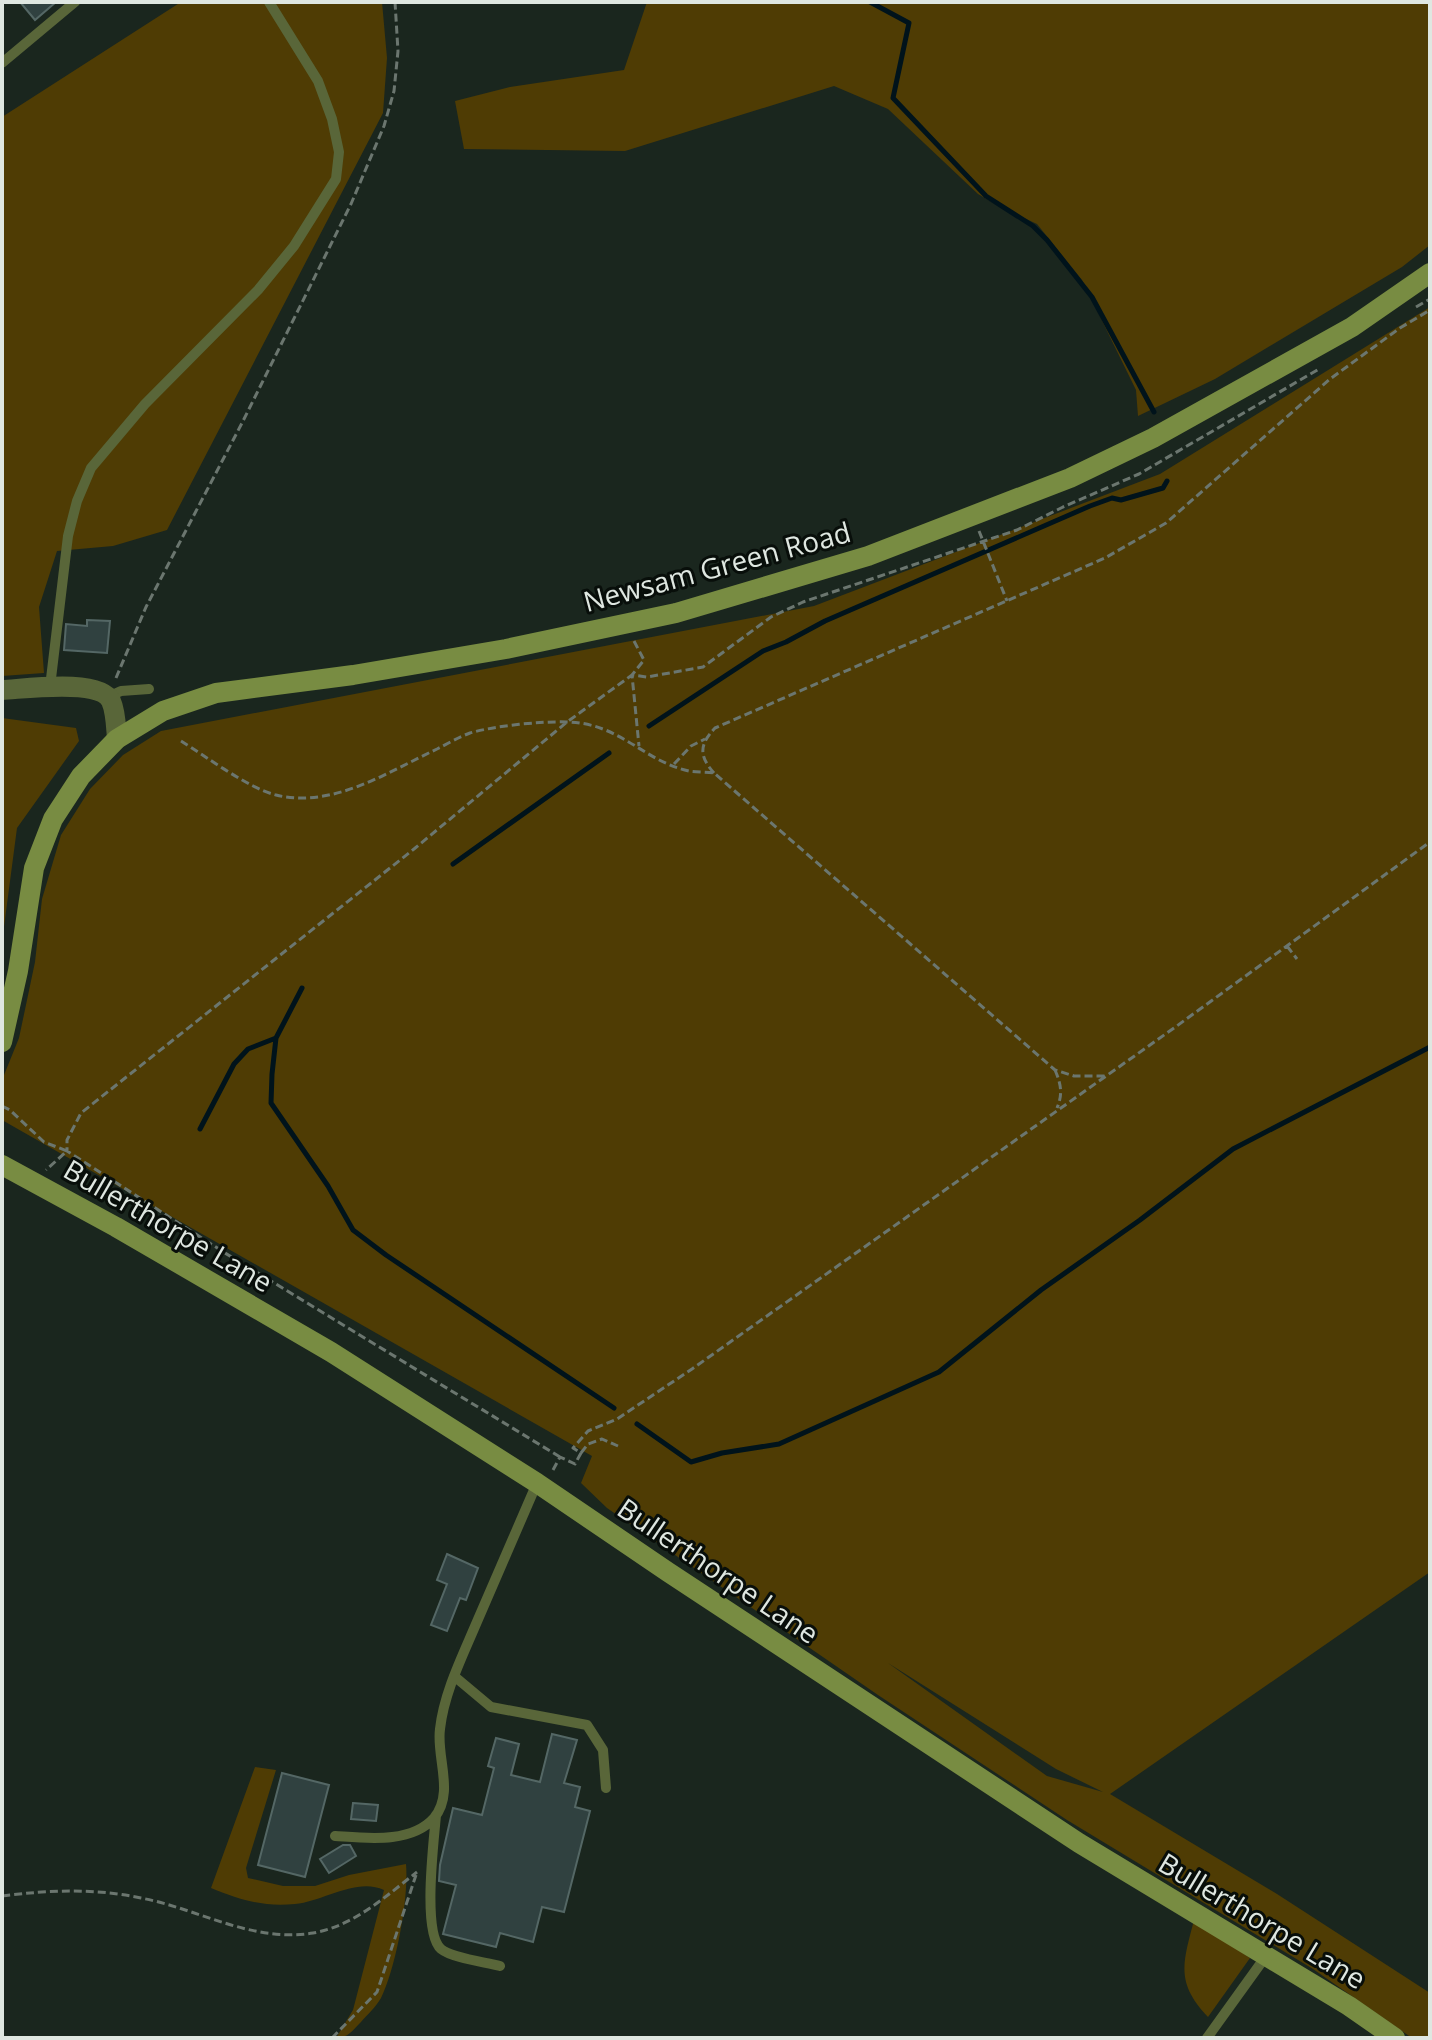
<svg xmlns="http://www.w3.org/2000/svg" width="1432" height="2040" viewBox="0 0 1432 2040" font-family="'Open Sans',sans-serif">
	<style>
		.green { fill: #4f3c04; fill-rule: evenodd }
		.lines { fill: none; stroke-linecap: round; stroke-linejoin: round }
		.stream { stroke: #00131b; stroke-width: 5 }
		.building { fill: #304140; stroke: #546765; stroke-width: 2 }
		.path { stroke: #6b766f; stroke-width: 3; stroke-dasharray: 8 4; stroke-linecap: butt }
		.lane { stroke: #596639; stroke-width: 10 }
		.street { stroke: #596639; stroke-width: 20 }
		.secondary { stroke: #788c42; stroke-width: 20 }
		.labels { text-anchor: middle; stroke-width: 6; stroke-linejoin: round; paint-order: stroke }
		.street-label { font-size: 28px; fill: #dfe7e1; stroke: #080e0a }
	</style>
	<rect width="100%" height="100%" fill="#1a261e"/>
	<path class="green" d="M 181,2 L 382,2 L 387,58 L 383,113 L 167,530 L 113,546 L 57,551 L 39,607 L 44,673 L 2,676 L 2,117 Z
		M 647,2 L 1430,2 L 1430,245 L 1402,267 L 1215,379 L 1138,416 L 1136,390 L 1082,280 L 1037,224 L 1000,207 L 978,194 L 888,109 L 834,86 L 625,151 L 464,149 L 455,101 L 510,87 L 624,70 Z
		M 1430,307 L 1430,1572 L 1110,1794 L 1277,1894 L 1430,1993 L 1430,2038 L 1412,2038 L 1313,1969 L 1067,1820 L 878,1695 L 607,1508 L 581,1483 L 592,1456 L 2,1120 L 2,1080 L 19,1038 L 35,962 L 42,899 L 61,835 L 90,789 L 123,755 L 161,731 L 814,606 L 1160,474 ZM 888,1663 L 1056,1769 L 1103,1792 L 1047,1776 Z
		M 2,718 L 76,728 L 79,741 L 17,828 L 2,942 Z
		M 255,1767 L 276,1770 L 246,1868 L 248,1878 L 283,1886 L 315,1886 L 349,1875 L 406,1864 C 409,1898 396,1967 381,1998 C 376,2007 367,2015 361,2022 C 353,2030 348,2038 336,2038 L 353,2010 L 384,1890 C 357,1877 324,1901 295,1904 C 262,1907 241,1900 211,1888 Z
		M 1194,1920 L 1250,1958 L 1208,2017 C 1175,1982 1183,1963 1194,1920 Z"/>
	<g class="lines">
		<path class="stream" d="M 870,2 L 909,23 L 893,98 L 986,196 L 1033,226 L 1047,240 L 1092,297 L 1154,412
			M 649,726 L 763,651 L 786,642 L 825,621 L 1090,506 L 1112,498 L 1121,500 L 1163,488 L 1167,481
			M 453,864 L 609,753
			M 302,988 L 276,1038 L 272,1074 L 271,1103 L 328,1186 L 353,1230 L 386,1255 L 614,1408
			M 200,1129 L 234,1064 L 248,1049 L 276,1038
			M 637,1424 L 691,1462 L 722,1453 L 779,1444 L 939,1372 L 1041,1290 L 1140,1220 L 1233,1149 L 1430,1047"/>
	</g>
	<path class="building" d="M 20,2 L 56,2 L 35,20 Z
		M 87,620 L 110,621 L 107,653 L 64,650 L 66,624 L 87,626 Z
		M 447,1554 L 478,1568 L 466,1600 L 460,1598 L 447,1631 L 431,1625 L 447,1584 L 437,1580 Z
		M 552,1734 L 577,1740 L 564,1783 L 580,1787 L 575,1807 L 590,1811 L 564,1912 L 542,1907 L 533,1942 L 500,1933 L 496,1947 L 443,1934 L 456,1885 L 439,1881 L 440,1865 L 453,1808 L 482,1815 L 494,1768 L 488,1766 L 496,1738 L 519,1744 L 511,1775 L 540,1782 Z
		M 282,1773 L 329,1785 L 305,1877 L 258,1865 Z
		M 353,1803 L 378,1805 L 376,1821 L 351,1819 Z
		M 343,1845 L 350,1845 L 356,1856 L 329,1873 L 320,1859 Z"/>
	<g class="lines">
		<path class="path" d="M 1416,307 L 1430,299
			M 979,531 L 1007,601
			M 634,641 L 644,660 L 632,675 L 639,746
			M 116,678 L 146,607 L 242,423 L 351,204 L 384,126 L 394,91 L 398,51 L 395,2
			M 181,741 C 207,757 248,788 276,795 C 332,809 388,772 437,749 C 447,744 459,737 470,733 C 494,726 541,721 567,722 C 620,723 643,761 689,771 C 697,772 706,772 714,773 L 1055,1070 L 1074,1076 L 1106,1076
			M 674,764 L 691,746 L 705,739
			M 714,773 C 698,755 700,744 715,728 L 1105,558 L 1166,523 L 1330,379 L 1400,328 L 1430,310
			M 1287,946 L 1297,959
			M 1055,1070 C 1061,1084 1063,1094 1057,1108
			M 2,1106 L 10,1110 L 44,1142 L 67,1151 L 46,1170
			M 581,1453 L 588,1444 L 602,1439 L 618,1446
			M 560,1457 L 225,1253 L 67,1151 L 67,1140 L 81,1113 L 414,849 L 567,722 L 632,675 L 647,677 L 703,667 L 771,617 L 803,602 L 1017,530 L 1063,507 L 1139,474 L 1319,369
			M 553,1470 L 560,1457 L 575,1464 L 581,1453 L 573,1448 L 588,1431 L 617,1419 L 692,1369 L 1174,1028 L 1430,842
			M 2,1896 C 51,1890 93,1888 141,1898 C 199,1909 252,1943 313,1933 C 354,1926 386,1896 417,1872
			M 332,2038 L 377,1992 L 416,1875"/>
		<path class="lane" d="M 2,63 L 75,2
			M 50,687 L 68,536 L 77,501 L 91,468 L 145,404 L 258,290 L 294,246 L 336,179 L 339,152 L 332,119 L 318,81 L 269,2
			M 108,697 L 121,691 L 149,689
			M 454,1676 L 491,1707 L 587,1725 L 603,1750 L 606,1788
			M 436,1815 C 434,1840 422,1933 441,1949 C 452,1958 485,1962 500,1966
			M 335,1836 C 366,1838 411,1844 434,1818 C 455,1793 436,1757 440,1729 C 444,1693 462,1657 476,1624 C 496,1577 517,1530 537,1483
			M 1207,2038 L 1266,1956"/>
		<path class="street" d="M 2,690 C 25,689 100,678 111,701 C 116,712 116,728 117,739"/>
		<path class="secondary" d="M 2,1042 L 18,971 L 34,868 L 53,819 L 81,776 L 117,739 L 163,711 L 216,693 L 353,675 L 506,649 L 676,613 L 868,556 L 1070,478 L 1153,438 L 1352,327 L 1430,273
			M 2,1165 L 116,1227 L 331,1352 L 537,1483 L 668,1572 L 1079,1843 L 1349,2006 L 1395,2038"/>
	</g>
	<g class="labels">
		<g class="street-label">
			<text transform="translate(717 567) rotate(-15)" y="10">Newsam Green Road</text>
			<text transform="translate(168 1226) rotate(30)" y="10">Bullerthorpe Lane</text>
			<text transform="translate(718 1571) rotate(34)" y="10">Bullerthorpe Lane</text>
			<text transform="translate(1262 1921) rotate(31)" y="10">Bullerthorpe Lane</text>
		</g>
	</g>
	<rect width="1432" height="2040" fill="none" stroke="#dfe7e1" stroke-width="8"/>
</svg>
